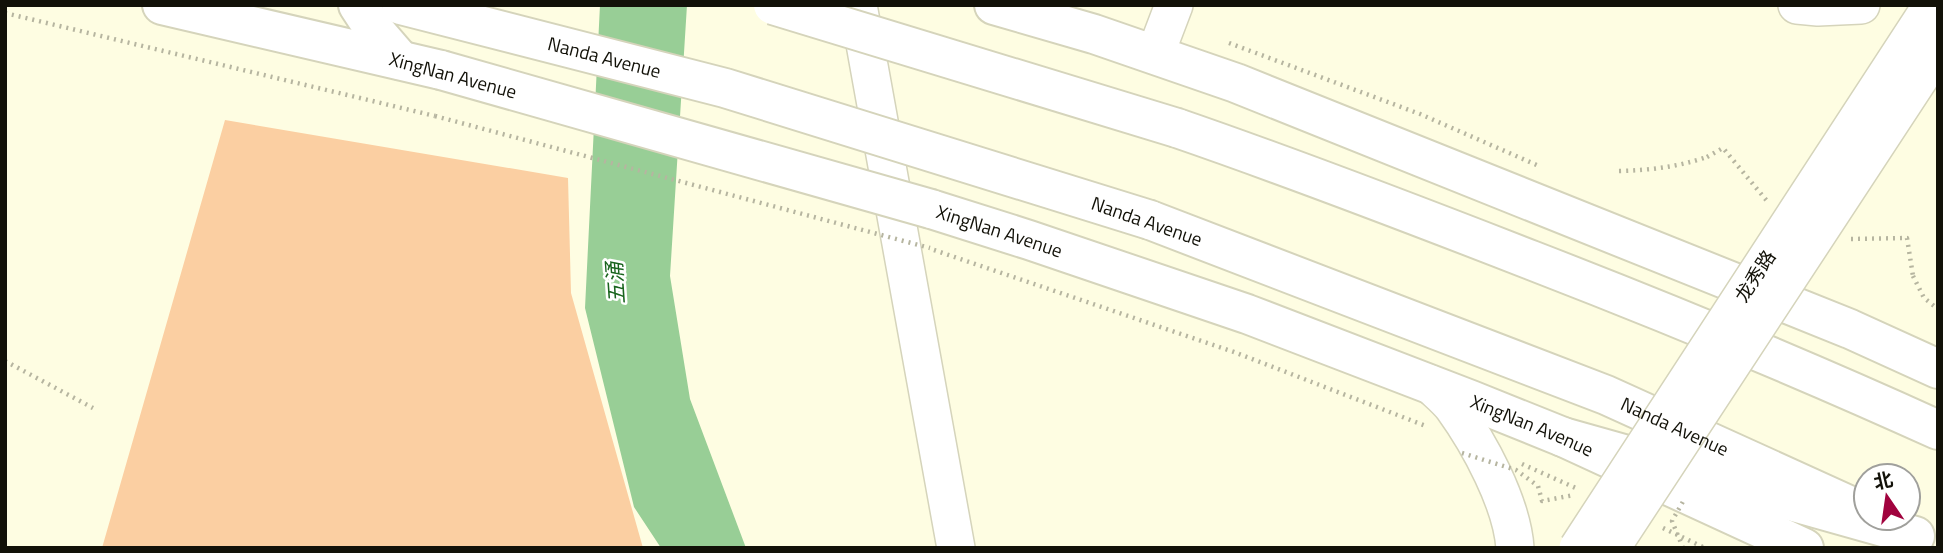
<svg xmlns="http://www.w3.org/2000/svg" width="1943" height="553" viewBox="0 0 1943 553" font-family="'Titillium Web','Noto Sans SC',sans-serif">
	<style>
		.green { fill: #fbcfa2 }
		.water { fill: #98ce96 }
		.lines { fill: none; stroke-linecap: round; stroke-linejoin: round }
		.minor-casing { stroke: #d5d4bb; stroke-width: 40 }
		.major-casing { stroke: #d5d4bb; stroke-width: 42 }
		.highway-casing { stroke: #d5d4bb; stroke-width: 42 }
		.path { stroke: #b6b5a0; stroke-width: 4.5; stroke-dasharray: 2 5; stroke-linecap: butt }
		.minor { stroke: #fff; stroke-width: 37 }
		.major { stroke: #fff; stroke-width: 38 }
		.highway { stroke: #fff; stroke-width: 38 }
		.minor-bridge-casing { stroke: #d5d4bb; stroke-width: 40; stroke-linecap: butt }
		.major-bridge-casing { stroke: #d5d4bb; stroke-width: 42; stroke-linecap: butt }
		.highway-bridge-casing { stroke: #d5d4bb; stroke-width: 42; stroke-linecap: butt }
		.path-bridge { stroke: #b6b5a0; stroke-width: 4.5; stroke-dasharray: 2 5; stroke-linecap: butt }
		.minor-bridge { stroke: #fff; stroke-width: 37 }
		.major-bridge { stroke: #fff; stroke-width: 38 }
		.highway-bridge { stroke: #fff; stroke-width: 38 }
		.labels { text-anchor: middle; stroke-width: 5; stroke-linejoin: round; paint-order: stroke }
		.street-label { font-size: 19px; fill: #121108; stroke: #fff }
		.water-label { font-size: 21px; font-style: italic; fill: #19641e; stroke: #fff }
	</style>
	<rect width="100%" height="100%" fill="#fefde2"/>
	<path class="green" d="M 225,120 L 568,178 L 571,293 L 643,548 L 102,548 Z"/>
	<path class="water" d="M 600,5 L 687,5 L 670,276 L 690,399 L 746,548 L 661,548 L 634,507 L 585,308 Z"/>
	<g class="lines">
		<g class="minor-casing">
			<path id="minor" d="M 858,5 L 956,548
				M 1797,5 L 1818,7 L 1861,5
				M 1155,55 L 1174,5
				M 1430,384 C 1437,391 1447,399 1453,407 C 1479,443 1512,503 1515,548"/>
		</g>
		<g class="major-casing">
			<g id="major">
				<path d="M 162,5 L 441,70"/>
				<path d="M 358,5 L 375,31 L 400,60"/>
				<path d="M 994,5 L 1094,34 L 1236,83 L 1850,329 L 1938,369"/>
				<path id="s1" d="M 931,209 L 1029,240 L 1247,314 L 1471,400 L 1563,437 L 1804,548"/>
			</g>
		</g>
		<g class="highway-casing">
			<g id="highway">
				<path d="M 1177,128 C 1296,169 1413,214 1531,260 C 1668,313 1804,369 1938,430"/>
				<path id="s2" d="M 1150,220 L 1606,395 L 1866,513"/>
				<path d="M 1563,437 L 1915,536"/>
			</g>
		</g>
		<path class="path" d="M 5,13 L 435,116
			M 1229,43 L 1420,114 L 1539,166
			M 1619,171 C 1651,170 1677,167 1707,157
			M 934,250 L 1234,352 L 1426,426
			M 1913,276 L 1924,298 L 1938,309
			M 5,361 L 93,408
			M 1522,464 L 1578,489
			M 1663,528 L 1705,548"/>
		<use href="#minor" class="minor"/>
		<use href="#major" class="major"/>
		<use href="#highway" class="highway"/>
		<g class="minor-bridge-casing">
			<path id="minor-bridge" d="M 1578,548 L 1932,5
				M 1611,548 L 1938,50"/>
		</g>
		<g class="major-bridge-casing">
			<path id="major-bridge" d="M 441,70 L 931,209"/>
		</g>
		<g class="highway-bridge-casing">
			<g id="highway-bridge">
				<path id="s3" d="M 401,5 L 725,88 L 1150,220"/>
				<path d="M 773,5 L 1177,128"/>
			</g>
		</g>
		<path class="path-bridge" d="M 435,116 L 930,248
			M 1707,157 L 1723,148 L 1767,201
			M 1851,239 L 1907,238 L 1913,276
			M 1462,453 L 1516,470 L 1538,486 L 1542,501 L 1574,495
			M 1683,548 L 1672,521 L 1685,498"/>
		<use href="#minor-bridge" class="minor-bridge"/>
		<use href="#major-bridge" class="major-bridge"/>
		<use href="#highway-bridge" class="highway-bridge"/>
	</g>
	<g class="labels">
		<g class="street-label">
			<text dy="7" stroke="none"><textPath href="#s3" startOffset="210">Nanda Avenue</textPath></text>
			<text transform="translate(453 75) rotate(15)" y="7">XingNan Avenue</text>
			<text transform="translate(1147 221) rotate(19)" y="7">Nanda Avenue</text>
			<text dy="7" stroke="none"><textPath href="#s1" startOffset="72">XingNan Avenue</textPath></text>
			<text transform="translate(1755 276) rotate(-57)" y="7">龙秀路</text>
			<text dy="7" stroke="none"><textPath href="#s1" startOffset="639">XingNan Avenue</textPath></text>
			<text dy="7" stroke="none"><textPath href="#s2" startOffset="564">Nanda Avenue</textPath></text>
		</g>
		<g class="water-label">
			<text transform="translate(616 283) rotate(-94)" y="7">五涌</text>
		</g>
	</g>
	<rect width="1943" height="553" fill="none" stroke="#121108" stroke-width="14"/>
	<g transform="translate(1887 497) rotate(347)"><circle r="33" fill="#ffffff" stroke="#a0a09c" stroke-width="2"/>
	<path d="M0-5L12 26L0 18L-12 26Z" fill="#a1033e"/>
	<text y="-10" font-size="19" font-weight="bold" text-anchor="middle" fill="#121108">北</text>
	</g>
</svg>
